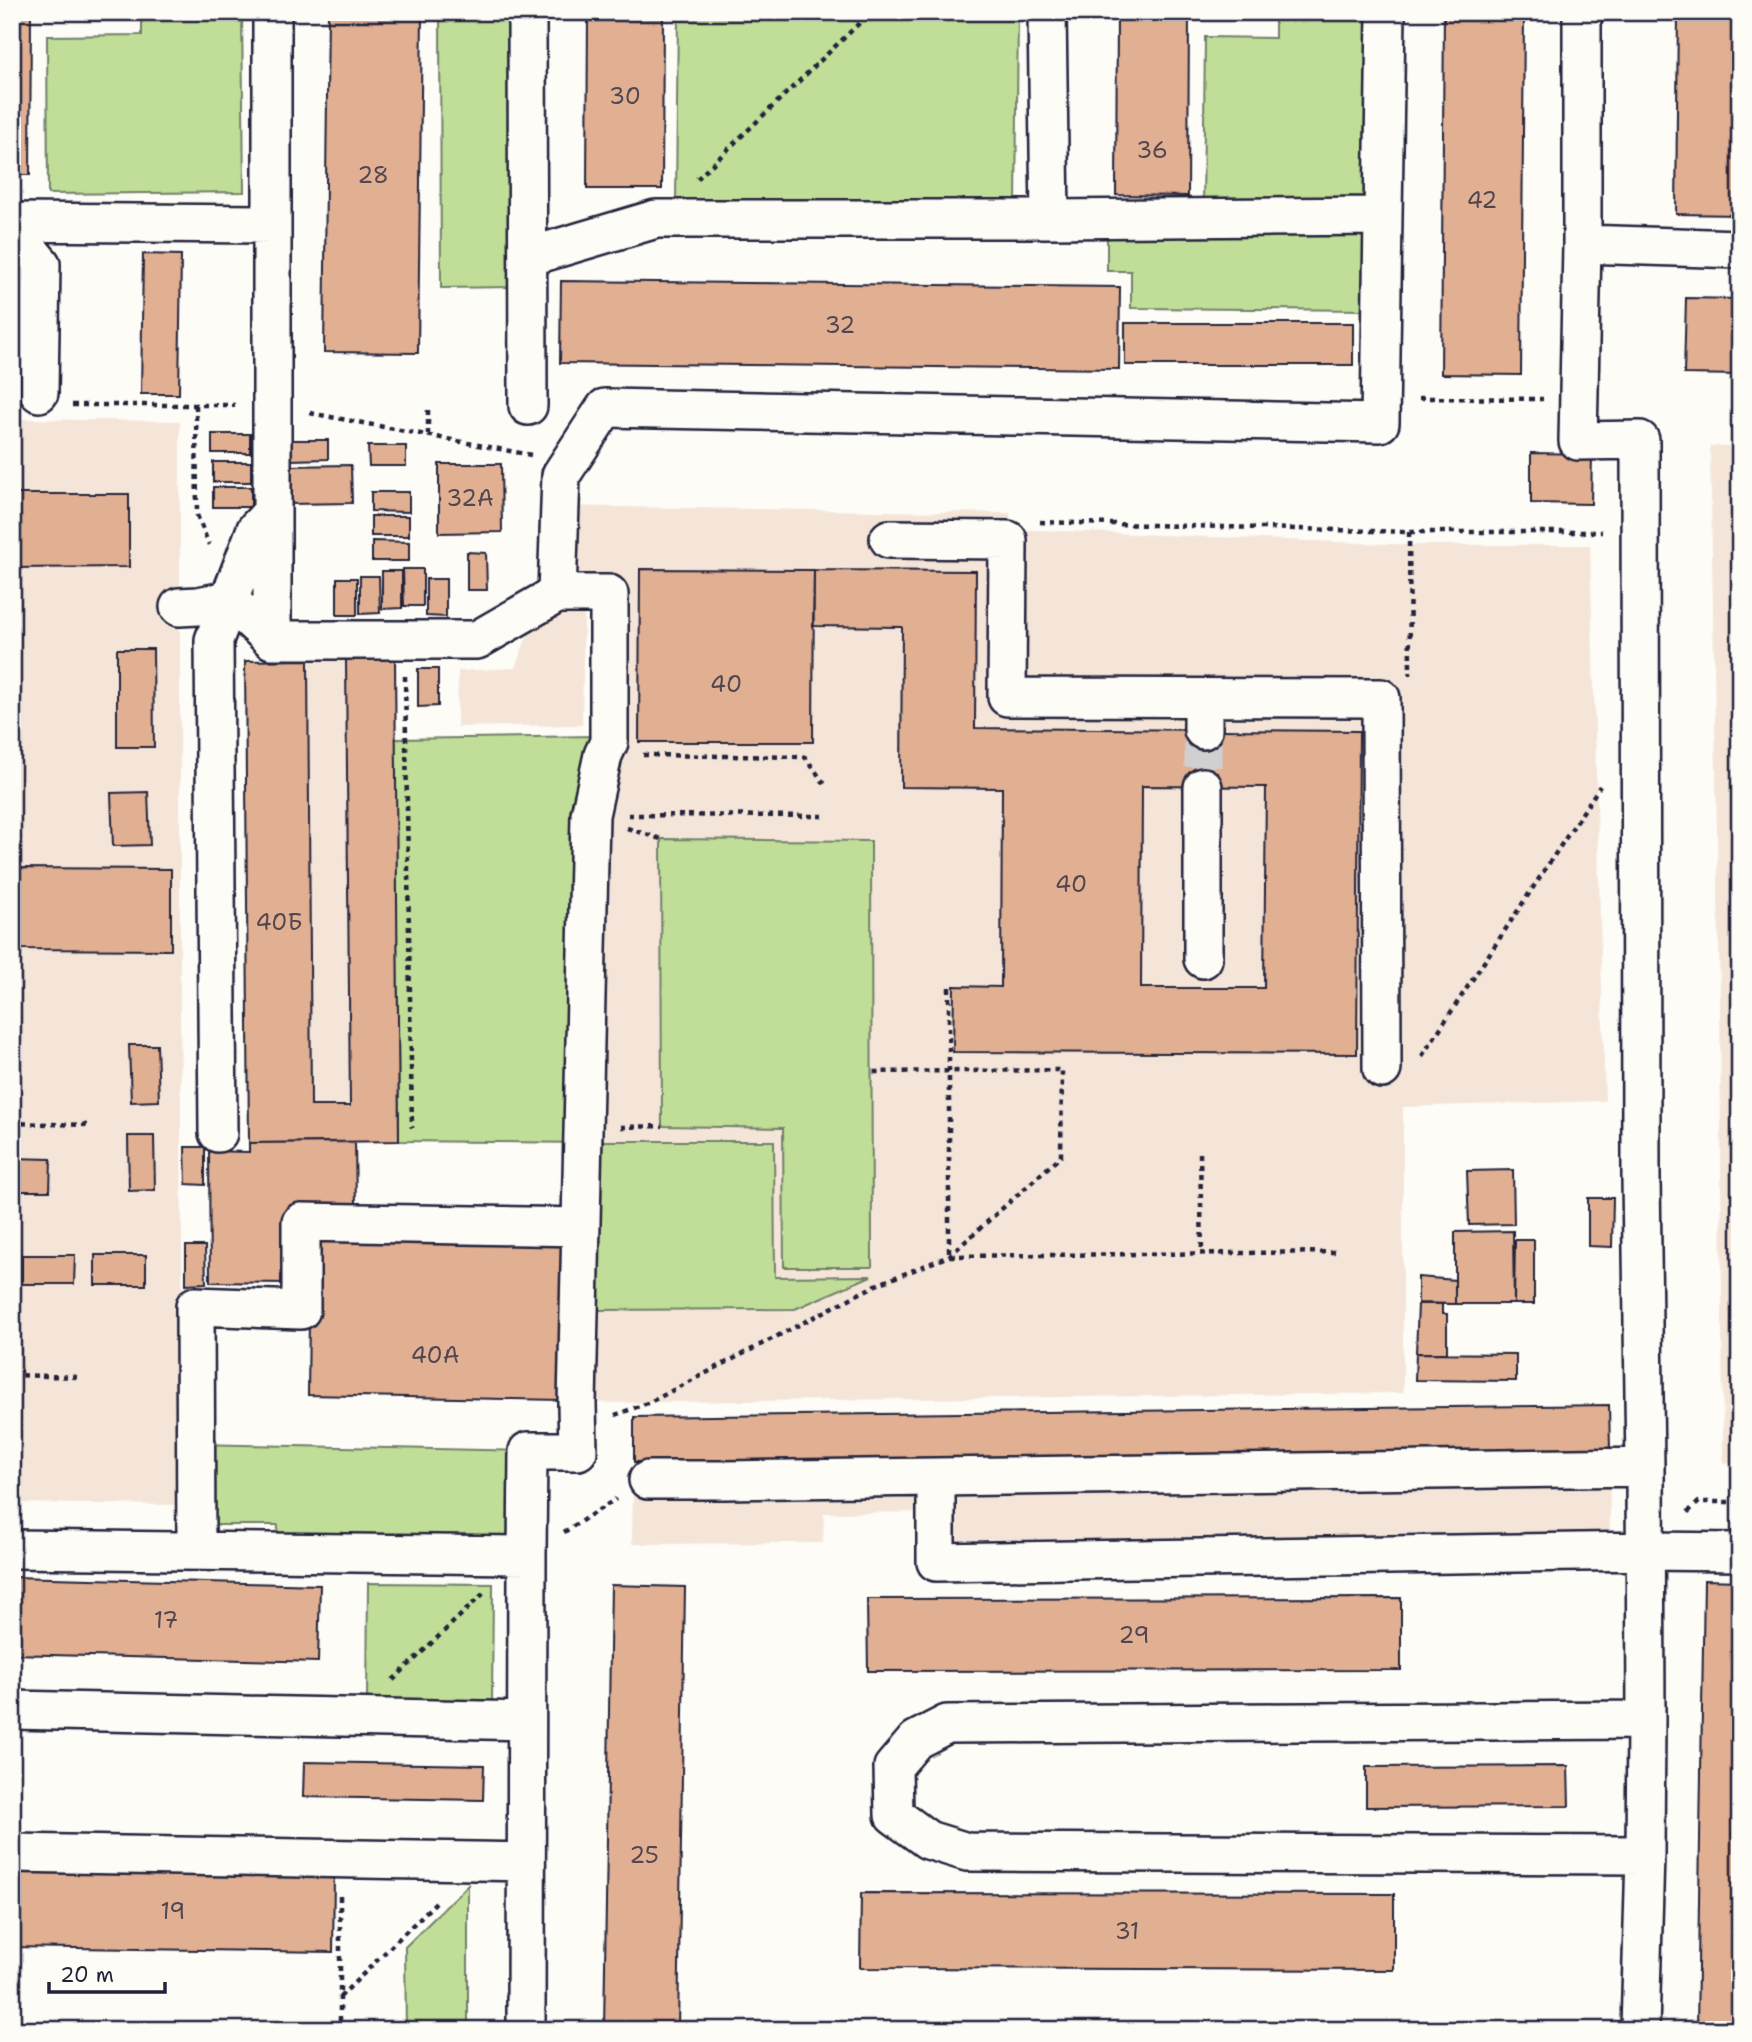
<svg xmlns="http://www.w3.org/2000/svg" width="1752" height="2042" viewBox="0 0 1752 2042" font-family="'Shantell Sans',sans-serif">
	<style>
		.built { fill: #f5e5d9 }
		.green { fill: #c0de97; stroke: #718069; stroke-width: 2 }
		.building { fill: #e1b092; stroke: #22223b; stroke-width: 2; fill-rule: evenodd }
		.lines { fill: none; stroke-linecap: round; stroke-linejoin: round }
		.minor-tunnel { stroke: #d1d0d1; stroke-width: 37; stroke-dasharray: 37 18; stroke-linecap: butt }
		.minor-casing { stroke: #22223b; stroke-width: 42 }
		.path { stroke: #22223b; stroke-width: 4.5; stroke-dasharray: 5 5; stroke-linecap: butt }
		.minor { stroke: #fdfcf7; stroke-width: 37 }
		.labels { text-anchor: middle; stroke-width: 5; stroke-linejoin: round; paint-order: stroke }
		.number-label { font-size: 23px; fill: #524651 }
	</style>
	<rect width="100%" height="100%" fill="#fdfcf7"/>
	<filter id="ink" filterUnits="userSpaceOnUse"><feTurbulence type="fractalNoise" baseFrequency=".0143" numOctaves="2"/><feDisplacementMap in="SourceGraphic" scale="14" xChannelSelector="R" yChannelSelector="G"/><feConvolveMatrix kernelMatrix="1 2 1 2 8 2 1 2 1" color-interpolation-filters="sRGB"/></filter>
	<g filter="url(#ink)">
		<path class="built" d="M 12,419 L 180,421 L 180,986 L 184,1505 L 12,1503 Z
			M 1710,446 L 1740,446 L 1740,1463 L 1723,1463 L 1720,1000 Z
			M 552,506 L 1010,513 L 1011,529 L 1415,545 L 1590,545 L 1605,1101 L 1403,1107 L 1403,1393 L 585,1403 L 587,1143 L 399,1141 L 249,1143 L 245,661 L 395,659 L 396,739 L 595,736 L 595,603 L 549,603 Z
			M 556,611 L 584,611 L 582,725 L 457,727 L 458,671 L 515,668 L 531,626 Z
			M 1609,1405 L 1610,1533 L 949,1540 L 949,1512 L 824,1513 L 823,1543 L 632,1544 L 634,1417 Z"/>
		<path class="green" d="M 142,12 L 242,12 L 244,192 L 48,194 L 47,36 L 142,35 Z
			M 440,12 L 510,12 L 511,287 L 441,288 Z
			M 678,12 L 1018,12 L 1016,206 L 676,202 Z
			M 1275,12 L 1370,12 L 1367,310 L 1131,308 L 1131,271 L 1107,271 L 1107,211 L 1203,211 L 1205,37 L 1275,38 Z
			M 595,736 L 583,1143 L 399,1141 L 395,739 Z
			M 661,839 L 871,841 L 872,1267 L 784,1267 L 783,1128 L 662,1126 Z
			M 596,1141 L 774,1141 L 775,1277 L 871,1276 L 795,1309 L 597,1310 Z
			M 196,1444 L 528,1451 L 526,1540 L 277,1551 L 278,1525 L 196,1525 Z
			M 368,1583 L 493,1584 L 492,1706 L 367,1705 Z
			M 468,1885 L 468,2030 L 406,2030 L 405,1947 Z"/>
		<path class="building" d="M 12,12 L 31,12 L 30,175 L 12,175 Z
			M 328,12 L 422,12 L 418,353 L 324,352 Z
			M 588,12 L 663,12 L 662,189 L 587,189 Z
			M 1444,12 L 1524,12 L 1521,375 L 1441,374 Z
			M 1678,12 L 1740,12 L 1740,215 L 1676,214 Z
			M 1117,13 L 1189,14 L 1188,196 L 1116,195 Z
			M 143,254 L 181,255 L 179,394 L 141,394 Z
			M 12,264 L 36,265 L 35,284 L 12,284 Z
			M 561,281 L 1120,287 L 1119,369 L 560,363 Z
			M 12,287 L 36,288 L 35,308 L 12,307 Z
			M 1686,298 L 1740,299 L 1740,375 L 1684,374 Z
			M 1125,323 L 1353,323 L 1353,365 L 1125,365 Z
			M 212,434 L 250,434 L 250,453 L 212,453 Z
			M 290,440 L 328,440 L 328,459 L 290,460 Z
			M 368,446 L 406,446 L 406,466 L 369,466 Z
			M 1531,453 L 1592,454 L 1591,504 L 1531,503 Z
			M 213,462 L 251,462 L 251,482 L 213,482 Z
			M 439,464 L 501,464 L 502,532 L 439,533 Z
			M 351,465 L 352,503 L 288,504 L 287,466 Z
			M 213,487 L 251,487 L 251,507 L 213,507 Z
			M 371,492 L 409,492 L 409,512 L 371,511 Z
			M 12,494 L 129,494 L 129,567 L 12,568 Z
			M 371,516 L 409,516 L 409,536 L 371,536 Z
			M 372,541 L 409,542 L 409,561 L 372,561 Z
			M 467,552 L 486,553 L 487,590 L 467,590 Z
			M 403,569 L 423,569 L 423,606 L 404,606 Z
			M 640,569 L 814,570 L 813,742 L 639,742 Z
			M 814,570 L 976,571 L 975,728 L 1359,731 L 1357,1054 L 953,1052 L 954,986 L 1001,987 L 1002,788 L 901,787 L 902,627 L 813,626 ZM 1142,786 L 1266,787 L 1264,988 L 1141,988 Z
			M 382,571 L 402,571 L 402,608 L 382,609 Z
			M 360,576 L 379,576 L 380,613 L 360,614 Z
			M 337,578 L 357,578 L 357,615 L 337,615 Z
			M 426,579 L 446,579 L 446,617 L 426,616 Z
			M 117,649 L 153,649 L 154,747 L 117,747 Z
			M 395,659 L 399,1141 L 249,1143 L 245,661 L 308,660 L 311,1106 L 350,1106 L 346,660 Z
			M 418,669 L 438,669 L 438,706 L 418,707 Z
			M 148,792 L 150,845 L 113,846 L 111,793 Z
			M 12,868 L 171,869 L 171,950 L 12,949 Z
			M 129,1045 L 157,1045 L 159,1101 L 131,1102 Z
			M 128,1136 L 154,1136 L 155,1190 L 129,1191 Z
			M 355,1142 L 356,1207 L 287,1208 L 288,1283 L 210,1282 L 209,1151 L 249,1152 L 249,1143 Z
			M 185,1147 L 205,1147 L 205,1185 L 186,1184 Z
			M 12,1158 L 51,1159 L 50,1191 L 12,1191 Z
			M 1513,1170 L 1514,1224 L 1469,1225 L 1467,1171 Z
			M 1588,1198 L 1613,1198 L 1612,1247 L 1588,1246 Z
			M 1513,1231 L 1514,1304 L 1455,1304 L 1455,1232 Z
			M 310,1238 L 564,1242 L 561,1400 L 308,1395 Z
			M 1515,1240 L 1534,1240 L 1534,1304 L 1514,1304 Z
			M 186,1246 L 205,1246 L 206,1283 L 186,1284 Z
			M 22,1255 L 75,1255 L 74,1284 L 22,1284 Z
			M 95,1255 L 146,1255 L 146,1285 L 95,1285 Z
			M 1418,1277 L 1455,1280 L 1455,1304 L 1418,1303 Z
			M 1418,1304 L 1442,1304 L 1442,1314 L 1447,1314 L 1447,1353 L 1416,1353 Z
			M 1416,1353 L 1516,1354 L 1516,1381 L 1415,1380 Z
			M 1609,1405 L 1610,1450 L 634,1462 L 634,1417 Z
			M 12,1577 L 320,1585 L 318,1662 L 12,1654 Z
			M 1704,1580 L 1740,1581 L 1740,2030 L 1697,2030 Z
			M 611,1585 L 685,1587 L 678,2030 L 604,2030 Z
			M 1401,1598 L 1401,1670 L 868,1671 L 867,1599 Z
			M 304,1762 L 484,1765 L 483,1800 L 303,1797 Z
			M 1568,1766 L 1569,1806 L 1366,1807 L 1366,1767 Z
			M 12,1871 L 334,1876 L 333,1952 L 12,1947 Z
			M 861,1893 L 1394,1894 L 1394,1970 L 860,1968 Z"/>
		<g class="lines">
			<path class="minor-tunnel" d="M 1203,730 L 1203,787"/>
			<g class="minor-casing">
				<path id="minor" d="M 527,12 L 528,406
					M 1582,12 L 1582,244 L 1578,441 L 1640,440 L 1641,1178 L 1645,1467 L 1646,1720 L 1645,1855 L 1640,2030
					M 1050,219 L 1382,216
					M 12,222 L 272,224
					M 12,229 L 41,264 L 39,393
					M 1582,244 L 1740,249
					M 528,257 L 656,219 L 1050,219 L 1047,12
					M 889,539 L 1008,540 L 1007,697 L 1381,698 L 1382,1069
					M 179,607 L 198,606 L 229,600 L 272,640 L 477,640 L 557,594
					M 272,640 L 272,12
					M 1203,698 L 1203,730
					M 1203,959 L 1203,787
					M 218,1133 L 214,640 L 256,529 L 270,514
					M 936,1477 L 936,1562 L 1644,1551 L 1740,1552
					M 648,1480 L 725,1480 L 1645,1467
					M 12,1549 L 527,1555 L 526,2030
					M 196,1551 L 195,1306 L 301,1310 L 301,1222 L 581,1227
					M 527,1555 L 528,1451 L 578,1451 L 577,1404 L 590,815 L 603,755 L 609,742 L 609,594 L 557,594 L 561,475 L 605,408 L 1380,423 L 1386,12
					M 12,1710 L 526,1721
					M 12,1853 L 526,1862
					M 1645,1855 L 967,1852 L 928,1840 L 894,1815 L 893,1767 L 916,1740 L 947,1724 L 1646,1720"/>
			</g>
			<path class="path" d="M 697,179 L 871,12
				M 1419,398 L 1543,399
				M 72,405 L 235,405
				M 196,405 L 197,515 L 209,545
				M 310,413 L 531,455
				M 428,435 L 428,405
				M 1040,522 L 1409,532 L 1602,532
				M 1409,532 L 1410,675
				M 405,676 L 412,1128
				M 643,755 L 805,757 L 827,787
				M 628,815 L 827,816
				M 627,828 L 661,839
				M 949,987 L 949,1256 L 1339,1252
				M 1422,1056 L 1600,786
				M 12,1123 L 88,1125
				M 621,1127 L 662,1126
				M 1200,1153 L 1202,1254
				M 12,1375 L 81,1377
				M 615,1415 L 650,1402 L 876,1285 L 949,1256 L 1061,1156 L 1062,1070 L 871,1072
				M 1688,1512 L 1699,1502 L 1740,1502
				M 564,1532 L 616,1499
				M 393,1680 L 485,1592
				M 340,1896 L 340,2030
				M 340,1997 L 439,1899"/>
			<use href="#minor" class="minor"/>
		</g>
	</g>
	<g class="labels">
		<g class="number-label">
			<text x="625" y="104">30</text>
			<text x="1152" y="158">36</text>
			<text x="373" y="183">28</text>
			<text x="1482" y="208">42</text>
			<text x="840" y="333">32</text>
			<text x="470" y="506">32А</text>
			<text x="726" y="692">40</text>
			<text x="1071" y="892">40</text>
			<text x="279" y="930">40Б</text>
			<text x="435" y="1363">40А</text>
			<text x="166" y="1628">17</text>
			<text x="1134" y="1643">29</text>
			<text x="644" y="1863">25</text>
			<text x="173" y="1919">19</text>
			<text x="1127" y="1939">31</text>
		</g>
	</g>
	<rect width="1752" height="2042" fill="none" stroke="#fdfcf7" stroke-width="42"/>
	<rect x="21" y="21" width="1710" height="2000" fill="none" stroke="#22223b" stroke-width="2.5" filter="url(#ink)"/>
	<path d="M49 1982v10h116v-10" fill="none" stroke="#22223b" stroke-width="3.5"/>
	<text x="60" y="1982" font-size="21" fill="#22223b" stroke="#fdfcf7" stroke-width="5" paint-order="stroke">20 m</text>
</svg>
